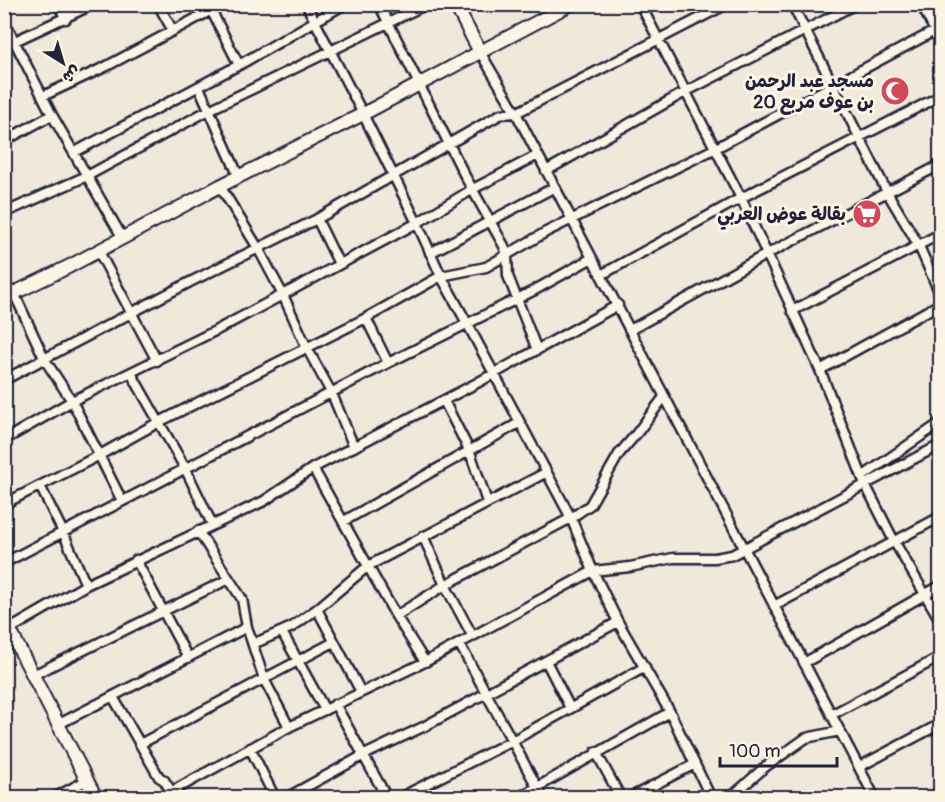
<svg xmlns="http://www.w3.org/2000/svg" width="945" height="802" viewBox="0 0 945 802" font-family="Pangolin,'Playpen Sans Arabic',sans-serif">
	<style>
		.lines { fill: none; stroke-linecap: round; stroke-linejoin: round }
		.street-casing { stroke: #22223b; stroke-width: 13 }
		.secondary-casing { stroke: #22223b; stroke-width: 16 }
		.street { stroke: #fcf5e5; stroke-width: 8 }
		.secondary { stroke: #fcf5e5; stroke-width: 12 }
		.labels { text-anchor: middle; stroke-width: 6; stroke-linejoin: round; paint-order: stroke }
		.poi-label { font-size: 18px; font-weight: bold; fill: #22223b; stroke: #fcf5e5; text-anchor: end }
	</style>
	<rect width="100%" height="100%" fill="#efe8db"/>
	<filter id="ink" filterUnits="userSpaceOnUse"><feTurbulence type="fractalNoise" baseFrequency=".0167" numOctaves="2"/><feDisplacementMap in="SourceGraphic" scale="12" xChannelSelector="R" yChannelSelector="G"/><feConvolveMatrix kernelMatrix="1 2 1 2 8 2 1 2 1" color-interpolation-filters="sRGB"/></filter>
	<g filter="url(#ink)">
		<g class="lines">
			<g class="street-casing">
				<path id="street" d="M 58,4 L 66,19
					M 158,4 L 173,31
					M 208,4 L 239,65
					M 306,4 L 363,114 L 417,223 L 441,276 L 467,323 L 571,518 L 593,571 L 618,622 L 670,712 L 711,798
					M 379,4 L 465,176 L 504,246 L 507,255 L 508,276 L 537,350
					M 640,4 L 741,198 L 767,254 L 820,370 L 865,484 L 894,541 L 940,620
					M 792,4 L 887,192 L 919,246 L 940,294
					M 921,4 L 940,41
					M 4,21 L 52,115 L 122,237
					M 15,41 L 94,4
					M 480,52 L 516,113 L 875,798
					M 199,87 L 239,177
					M 43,96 L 107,66 L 223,4
					M 4,141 L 52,115
					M 75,152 L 239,65 L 345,4
					M 546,171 L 685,92 L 856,4
					M 220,186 L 258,248 L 283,295 L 307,348 L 332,394 L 354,447
					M 4,213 L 89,175 L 209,110 L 427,4
					M 317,219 L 339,264
					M 98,250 L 157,361
					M 430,253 L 555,187
					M 601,275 L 741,198 L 940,96
					M 14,293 L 45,360 L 72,401 L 122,501
					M 792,311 L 940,234
					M 366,318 L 388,363
					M 630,330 L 767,254 L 940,165
					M 820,370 L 940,304
					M 131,373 L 185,468 L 212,524
					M 4,380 L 190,282 L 317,219 L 501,114 L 516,113 L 727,4
					M 444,401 L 470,452 L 487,502
					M 4,440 L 72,401 L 215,331 L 417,223 L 473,189 L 538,155
					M 313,468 L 396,616 L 425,662
					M 862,477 L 940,423
					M 40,486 L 63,532 L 86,585
					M 4,504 L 98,456 L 159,422 L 366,318 L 441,276 L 486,267 L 546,232 L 714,149 L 940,28
					M 344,521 L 519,423
					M 198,531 L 242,599 L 247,627 L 264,679 L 289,727
					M 423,536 L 445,585 L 472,635
					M 136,560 L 188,658
					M 4,563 L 388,363 L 533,291 L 592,258
					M 774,606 L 940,517
					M 317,609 L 361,692
					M 396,616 L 445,585 L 571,518 L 590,505 L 619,454 L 637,433 L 664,397
					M 10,629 L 86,585 L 264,501 L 313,468 L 477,383 L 618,305
					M 282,632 L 325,710
					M 459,643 L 543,798
					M 253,644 L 292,627 L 317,609 L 368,566 L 545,473
					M 546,661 L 570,708
					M 804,663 L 940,586
					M 33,675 L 229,579
					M 113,697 L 159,777 L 164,780 L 171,791
					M 335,704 L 387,798
					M 831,715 L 940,657
					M 59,724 L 247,627
					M 140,744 L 334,642
					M 250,748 L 275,798
					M 596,752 L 621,798
					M 859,767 L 940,724
					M 54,798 L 87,780
					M 160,798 L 289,727 L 425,662 L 593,571 L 630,567 L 673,558 L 715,558 L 732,555 L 940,445
					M 286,798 L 364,755 L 425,726 L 618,622
					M 399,798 L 512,741 L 645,667
					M 518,798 L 670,712
					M 629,798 L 695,764
					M 730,798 L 765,767 L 806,738 L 840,731
					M 931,798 L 940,792"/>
			</g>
			<g class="secondary-casing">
				<path id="secondary" d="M 455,4 L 480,52
					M 4,298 L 70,266 L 220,186 L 363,114 L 571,4
					M 4,619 L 96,798"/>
			</g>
			<use href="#street" class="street"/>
			<use href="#secondary" class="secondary"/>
		</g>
	</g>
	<defs>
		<g id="mosque-disc" transform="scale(1.5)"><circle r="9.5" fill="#d1495b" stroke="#fcf5e5"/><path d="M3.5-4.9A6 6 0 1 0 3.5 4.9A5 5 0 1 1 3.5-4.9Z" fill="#fff"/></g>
		<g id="supermarket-disc" transform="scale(1.5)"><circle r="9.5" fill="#d1495b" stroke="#fcf5e5"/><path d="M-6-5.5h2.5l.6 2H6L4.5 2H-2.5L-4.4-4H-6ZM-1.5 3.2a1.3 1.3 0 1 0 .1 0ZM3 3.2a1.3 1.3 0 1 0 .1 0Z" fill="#fff"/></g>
	</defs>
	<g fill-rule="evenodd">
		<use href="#mosque-disc" x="895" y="91"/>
		<use href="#supermarket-disc" x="867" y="214"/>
	</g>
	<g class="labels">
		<g class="poi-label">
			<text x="874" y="87">مسجد عبد الرحمن<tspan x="874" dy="21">بن عوف مربع 20</tspan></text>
			<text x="846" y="220">بقالة عوض العربي</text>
		</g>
	</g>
	<rect width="945" height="802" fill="none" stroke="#fcf5e5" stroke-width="24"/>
	<rect x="12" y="12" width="921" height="778" fill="none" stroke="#22223b" stroke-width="2" filter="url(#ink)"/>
	<g transform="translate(63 63) rotate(143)" stroke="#fcf5e5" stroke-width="4.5" paint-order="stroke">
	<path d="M0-4.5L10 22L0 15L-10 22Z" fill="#22223b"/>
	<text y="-9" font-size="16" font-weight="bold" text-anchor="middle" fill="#22223b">ش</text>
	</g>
	<path d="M720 757v9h117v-9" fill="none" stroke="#22223b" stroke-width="3"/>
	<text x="729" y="757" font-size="18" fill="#22223b" stroke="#fcf5e5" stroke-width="4.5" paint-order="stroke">100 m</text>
</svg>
